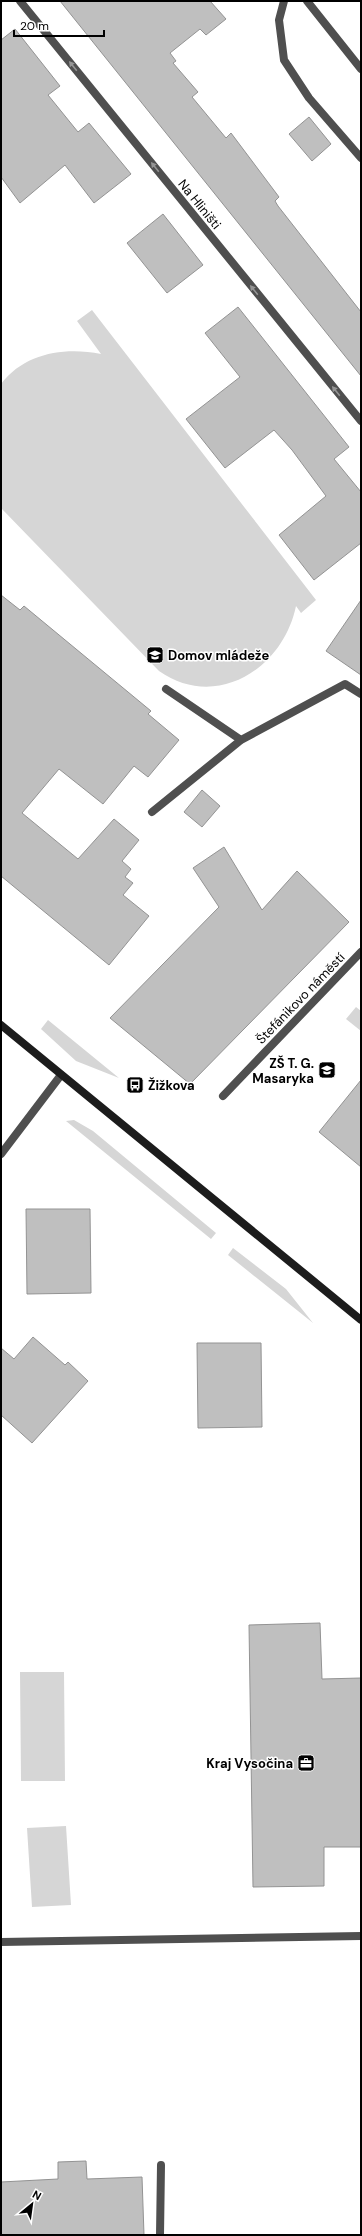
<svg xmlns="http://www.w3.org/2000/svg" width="362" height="2236" viewBox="0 0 362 2236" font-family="'DM Sans',sans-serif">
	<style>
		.green { fill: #d6d6d6 }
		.building { fill: #bfbfbf; stroke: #939393 }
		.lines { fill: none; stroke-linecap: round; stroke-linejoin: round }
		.service { stroke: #4f4f4f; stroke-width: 8 }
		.minor { stroke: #4f4f4f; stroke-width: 8 }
		.secondary { stroke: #1c1c1c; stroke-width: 8 }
		.oneway { fill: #959595 }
		.labels { text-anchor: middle; stroke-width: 3; stroke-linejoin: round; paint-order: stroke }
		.street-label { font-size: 13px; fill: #000; stroke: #fff }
		.poi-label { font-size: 13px; font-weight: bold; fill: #000; stroke: #fff; text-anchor: start }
	</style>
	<rect width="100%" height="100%" fill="#fff"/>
	<path class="green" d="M 92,310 L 316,600 L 301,613 L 296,606 C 283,669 216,711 159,671 L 1,508 L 1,384 C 25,353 64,347 101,354 L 77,321 Z
		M 356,1007 L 361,1011 L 361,1031 L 346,1019 Z
		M 48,1020 L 119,1078 L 76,1061 L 41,1029 Z
		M 74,1120 L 93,1131 L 216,1233 L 211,1239 L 66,1121 Z
		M 233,1248 L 286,1289 L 313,1323 L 228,1255 Z
		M 20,1672 L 64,1672 L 65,1781 L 21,1781 Z
		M 66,1826 L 71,1905 L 32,1907 L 27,1828 Z"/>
	<path class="building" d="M 60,1 L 210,1 L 226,19 L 206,35 L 200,29 L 170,53 L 176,61 L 173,63 L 198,92 L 192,97 L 226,138 L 231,133 L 279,197 L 275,201 L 278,206 L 361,312 L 361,376 Z
		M 15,29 L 60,86 L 48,95 L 78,132 L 89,123 L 131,174 L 94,203 L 65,165 L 20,203 L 1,177 L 1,40 Z
		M 309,117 L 331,144 L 312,161 L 289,134 Z
		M 163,214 L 203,265 L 167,293 L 127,243 Z
		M 238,307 L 349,447 L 334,459 L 361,492 L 361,543 L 314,580 L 279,535 L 326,496 L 292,450 L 274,430 L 225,468 L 186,419 L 240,377 L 205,333 Z
		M 1,595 L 20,610 L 24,606 L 151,711 L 148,714 L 179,740 L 148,777 L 134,766 L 103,804 L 59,769 L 22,813 L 78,859 L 114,819 L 139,840 L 122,861 L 131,869 L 125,877 L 133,883 L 123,895 L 149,916 L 109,965 L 1,876 Z
		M 361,600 L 361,675 L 326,651 Z
		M 202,790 L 220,806 L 202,827 L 184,812 Z
		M 224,847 L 262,910 L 297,871 L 349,922 L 190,1084 L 110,1018 L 219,907 L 193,868 Z
		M 361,1080 L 361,1167 L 319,1132 Z
		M 26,1209 L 90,1209 L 91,1293 L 27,1294 Z
		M 33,1337 L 65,1365 L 68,1362 L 88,1381 L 32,1443 L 1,1415 L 1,1348 L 14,1359 Z
		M 197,1343 L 261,1343 L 262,1427 L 198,1428 Z
		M 320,1623 L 322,1679 L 361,1678 L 361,1847 L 324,1847 L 324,1886 L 253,1887 L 249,1625 Z
		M 86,2161 L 87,2179 L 142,2177 L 144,2235 L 1,2235 L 1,2182 L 58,2179 L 58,2162 Z"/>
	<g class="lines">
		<path class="service" d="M 284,1 L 279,20 L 284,60 L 309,98 L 361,158
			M 307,1 L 361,69
			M 166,689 L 241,740
			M 152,812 L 241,740 L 345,684 L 361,694
			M 160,2235 L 161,2165"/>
		<path class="minor" d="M 20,1 L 361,421
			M 223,1096 L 361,952
			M 1,1154 L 61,1075
			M 1,1942 L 361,1936"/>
		<path class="secondary" d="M 1,1025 L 361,1320"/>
	</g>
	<defs><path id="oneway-solid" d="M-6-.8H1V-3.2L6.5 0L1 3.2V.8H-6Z"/></defs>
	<g class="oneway">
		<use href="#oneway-solid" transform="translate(73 66) rotate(-129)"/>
		<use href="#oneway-solid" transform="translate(155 167) rotate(-129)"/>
		<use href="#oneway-solid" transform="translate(254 290) rotate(-129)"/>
		<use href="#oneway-solid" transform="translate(336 391) rotate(-129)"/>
	</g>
	<defs>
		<g id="school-square" transform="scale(0.9)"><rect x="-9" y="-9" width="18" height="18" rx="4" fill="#000" stroke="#fff"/><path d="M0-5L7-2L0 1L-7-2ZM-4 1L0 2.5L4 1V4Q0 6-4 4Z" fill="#fff"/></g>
		<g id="bus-square" transform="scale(0.9)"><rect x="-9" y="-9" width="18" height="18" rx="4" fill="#000" stroke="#fff"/><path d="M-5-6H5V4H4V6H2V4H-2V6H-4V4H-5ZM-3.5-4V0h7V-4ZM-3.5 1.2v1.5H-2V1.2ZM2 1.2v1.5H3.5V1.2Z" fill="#fff"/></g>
		<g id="office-square" transform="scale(0.9)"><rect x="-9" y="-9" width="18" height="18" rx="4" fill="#000" stroke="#fff"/><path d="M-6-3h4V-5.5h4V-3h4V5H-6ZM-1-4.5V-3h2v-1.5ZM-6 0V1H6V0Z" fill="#fff"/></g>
	</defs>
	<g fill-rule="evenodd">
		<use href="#school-square" x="155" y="655"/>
		<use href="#school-square" x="327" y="1070"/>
		<use href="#bus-square" x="135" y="1085"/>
		<use href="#office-square" x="306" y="1763"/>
	</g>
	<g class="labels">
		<g class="street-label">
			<text transform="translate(200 204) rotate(51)" y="5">Na Hliništi</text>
			<text transform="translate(300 998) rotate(-46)" y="5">Štefánikovo náměstí</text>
		</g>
		<g class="poi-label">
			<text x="168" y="660">Domov mládeže</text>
			<text x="314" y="1068" text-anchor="end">ZŠ T. G.<tspan x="314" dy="15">Masaryka</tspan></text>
			<text x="148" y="1090">Žižkova</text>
			<text x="293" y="1768" text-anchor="end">Kraj Vysočina</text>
		</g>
	</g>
	<rect width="362" height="2236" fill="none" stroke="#000000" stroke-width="4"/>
	<g transform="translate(32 2204) rotate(29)" stroke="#ffffff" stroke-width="3" paint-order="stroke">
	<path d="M0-3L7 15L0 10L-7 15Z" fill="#000000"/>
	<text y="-6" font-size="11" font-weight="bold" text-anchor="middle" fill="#000000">N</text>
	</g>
	<path d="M14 30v6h90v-6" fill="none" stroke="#000000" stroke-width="2"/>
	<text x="20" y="30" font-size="12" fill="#000000" stroke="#ffffff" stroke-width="3" paint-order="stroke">20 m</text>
</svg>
